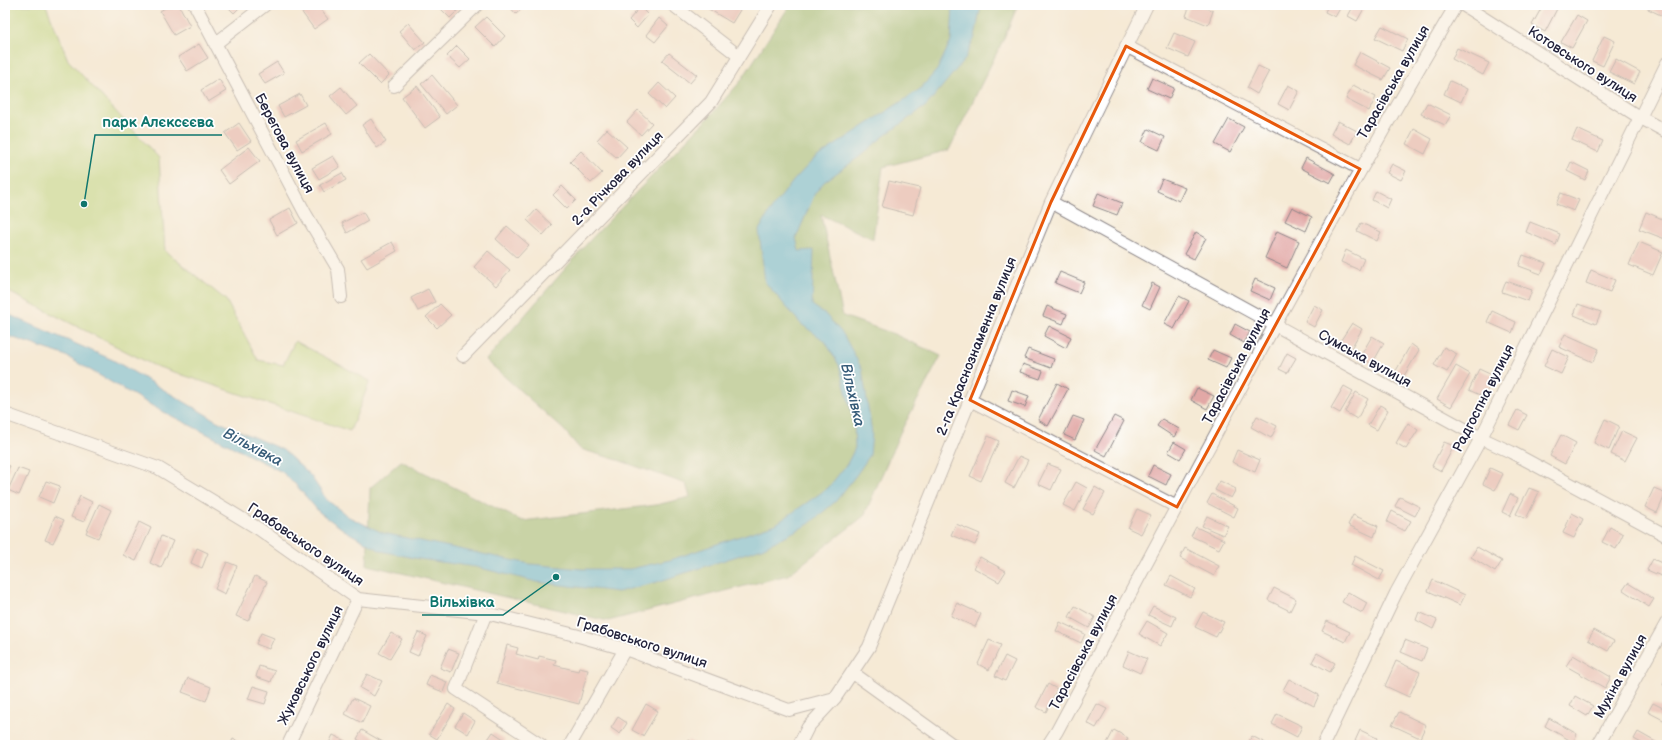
<svg xmlns="http://www.w3.org/2000/svg" width="1672" height="750" viewBox="0 0 1672 750" font-family="'Balsamiq Sans',sans-serif">
	<style>
		.green { fill: #b8d77e; stroke: #6d7c5c }
		.forest { fill: #92b86d; stroke: #5a6d54 }
		.water { fill: #57b4d6; stroke: #3c6b88 }
		.building { fill: #e2a8a6 }
		.lines { fill: none; stroke-linecap: round; stroke-linejoin: round }
		.minor-casing { stroke: #8c8688; stroke-width: 14 }
		.minor { stroke: #fff; stroke-width: 12 }
		.marked { fill: none; stroke: #e8590c; stroke-width: 3; stroke-linejoin: round }
		.labels { text-anchor: middle; stroke-width: 3.5; stroke-linejoin: round; paint-order: stroke }
		.street-label { font-size: 14px; fill: #22223b; stroke: #fff }
		.water-label { font-size: 15px; font-style: italic; fill: #375c79; stroke: #fff }
		.leader { fill: none; stroke: #0f766e; stroke-width: 1.5 }
		.callout-dot { fill: #0f766e; stroke: #fff; stroke-width: 1.5 }
		.callout-label { font-size: 15px; text-anchor: middle; font-weight: bold; fill: #0f766e; stroke: #fff; stroke-width: 3.5; stroke-linejoin: round; paint-order: stroke }
	</style>
	<rect width="100%" height="100%" fill="#fff"/>
	<filter id="ink" filterUnits="userSpaceOnUse"><feTurbulence type="fractalNoise" baseFrequency=".025" numOctaves="2"/><feDisplacementMap in="SourceGraphic" scale="8" xChannelSelector="R" yChannelSelector="G"/><feConvolveMatrix kernelMatrix="1 2 1 2 8 2 1 2 1" color-interpolation-filters="sRGB"/></filter>
	<filter id="wash" filterUnits="userSpaceOnUse"><feTurbulence type="fractalNoise" baseFrequency=".012" numOctaves="4" result="noise"/><feDisplacementMap in="SourceGraphic" scale="16" xChannelSelector="R" yChannelSelector="G"/><feGaussianBlur stdDeviation="0.9" result="paint"/><feColorMatrix in="noise" values="0 0 0 0 0 0 0 0 0 0 0 0 0 0 0 0 0 1.4 0 .05"/><feComposite in="paint" operator="in"/></filter>
	<g filter="url(#wash)">
		<rect width="100%" height="100%" fill="#f5ead5"/>
		<path class="green" d="M 5,5 L 46,5 L 68,60 L 159,158 L 165,251 L 226,300 L 258,360 L 283,365 L 295,341 L 370,381 L 350,431 L 153,365 L 5,290 Z"/>
		<path class="forest" d="M 790,5 L 1018,5 L 1004,38 L 949,150 L 883,167 L 873,239 L 821,215 L 843,316 L 894,334 L 941,356 L 900,433 L 864,516 L 788,575 L 608,621 L 367,565 L 370,488 L 401,461 L 522,521 L 656,505 L 690,497 L 686,484 L 621,461 L 580,449 L 564,430 L 486,360 L 591,239 L 706,120 L 740,82 Z"/>
		<path class="water" d="M 953,5 L 981,5 L 975,37 L 965,59 L 926,106 L 884,136 L 859,157 L 824,182 L 815,193 L 796,238 L 799,251 L 814,250 L 812,305 L 825,314 L 843,334 L 862,369 L 872,433 L 870,455 L 857,474 L 836,501 L 809,524 L 762,548 L 657,582 L 618,592 L 537,582 L 476,567 L 419,559 L 381,551 L 344,530 L 319,512 L 296,485 L 282,472 L 156,408 L 64,355 L 5,335 L 5,313 L 113,360 L 217,421 L 283,450 L 310,475 L 327,500 L 349,517 L 383,533 L 530,564 L 582,569 L 630,569 L 670,560 L 776,524 L 828,488 L 847,464 L 855,448 L 854,422 L 839,365 L 825,341 L 801,324 L 765,282 L 759,230 L 772,208 L 794,180 L 814,159 L 919,90 L 937,70 L 951,41 Z"/>
		<g id="blocks">
			<path class="building" d="M 170,5 L 179,5 L 190,26 L 174,35 L 160,11 Z
				M 226,5 L 242,5 L 234,13 Z
				M 301,5 L 317,5 L 328,19 L 314,29 L 298,7 Z
				M 437,5 L 457,5 L 460,8 L 450,18 Z
				M 508,5 L 526,5 L 516,14 Z
				M 702,5 L 733,5 L 740,10 L 732,23 Z
				M 1190,5 L 1199,5 L 1213,11 L 1208,25 L 1186,16 Z
				M 1328,5 L 1342,5 L 1335,17 L 1325,12 Z
				M 1354,5 L 1366,5 L 1357,21 L 1348,16 Z
				M 1543,5 L 1559,5 L 1545,32 L 1532,25 Z
				M 1649,5 L 1667,5 L 1667,18 L 1648,9 Z
				M 640,7 L 648,15 L 637,28 L 629,20 Z
				M 1577,15 L 1587,21 L 1572,48 L 1561,42 Z
				M 486,17 L 505,36 L 495,47 L 475,27 Z
				M 659,18 L 668,26 L 655,42 L 646,35 Z
				M 408,23 L 425,42 L 415,50 L 399,31 Z
				M 1382,26 L 1408,39 L 1402,51 L 1375,38 Z
				M 1174,33 L 1195,42 L 1188,57 L 1167,48 Z
				M 1604,36 L 1615,41 L 1603,66 L 1592,61 Z
				M 199,44 L 208,58 L 187,71 L 178,57 Z
				M 457,46 L 470,59 L 460,68 L 447,56 Z
				M 1457,48 L 1489,63 L 1483,75 L 1452,59 Z
				M 1360,52 L 1390,68 L 1383,80 L 1353,65 Z
				M 669,53 L 697,75 L 690,83 L 662,61 Z
				M 369,54 L 389,75 L 380,84 L 359,63 Z
				M 1616,59 L 1640,72 L 1634,84 L 1609,72 Z
				M 277,62 L 284,73 L 265,84 L 258,74 Z
				M 1258,66 L 1269,71 L 1257,94 L 1247,88 Z
				M 432,75 L 457,105 L 446,114 L 421,84 Z
				M 1152,78 L 1174,88 L 1169,99 L 1147,89 Z
				M 219,79 L 226,91 L 208,102 L 201,90 Z
				M 1450,81 L 1467,89 L 1461,102 L 1444,94 Z
				M 659,83 L 675,98 L 665,109 L 649,94 Z
				M 1288,85 L 1299,91 L 1289,110 L 1278,104 Z
				M 1353,85 L 1376,97 L 1369,111 L 1346,99 Z
				M 417,86 L 440,117 L 425,128 L 402,97 Z
				M 341,87 L 357,106 L 346,115 L 330,96 Z
				M 300,94 L 306,105 L 284,117 L 278,106 Z
				M 1427,103 L 1451,115 L 1445,125 L 1421,114 Z
				M 638,110 L 652,123 L 641,135 L 627,122 Z
				M 371,119 L 386,142 L 377,148 L 362,125 Z
				M 1229,119 L 1244,127 L 1230,152 L 1215,144 Z
				M 1338,121 L 1357,131 L 1350,144 L 1331,134 Z
				M 239,123 L 251,141 L 237,150 L 225,133 Z
				M 326,123 L 332,134 L 302,151 L 296,140 Z
				M 607,129 L 627,147 L 617,158 L 597,140 Z
				M 1148,129 L 1165,137 L 1159,150 L 1142,142 Z
				M 1414,129 L 1432,139 L 1425,154 L 1406,144 Z
				M 1577,129 L 1603,141 L 1598,152 L 1572,140 Z
				M 249,147 L 260,161 L 229,184 L 219,170 Z
				M 581,151 L 602,173 L 591,183 L 570,162 Z
				M 333,156 L 340,167 L 319,179 L 312,168 Z
				M 1306,158 L 1335,174 L 1330,183 L 1301,168 Z
				M 1571,162 L 1589,171 L 1585,180 L 1567,171 Z
				M 1392,164 L 1406,171 L 1401,180 L 1387,173 Z
				M 342,173 L 346,180 L 324,192 L 320,185 Z
				M 1162,179 L 1185,188 L 1179,201 L 1157,191 Z
				M 889,181 L 920,188 L 913,215 L 882,207 Z
				M 562,186 L 576,200 L 567,209 L 553,195 Z
				M 1376,191 L 1391,199 L 1387,208 L 1372,200 Z
				M 1098,193 L 1122,203 L 1117,215 L 1093,206 Z
				M 1561,193 L 1579,200 L 1574,211 L 1556,204 Z
				M 1292,207 L 1312,217 L 1306,231 L 1285,221 Z
				M 290,208 L 298,223 L 277,235 L 269,220 Z
				M 536,210 L 552,225 L 543,235 L 527,220 Z
				M 363,212 L 368,221 L 347,233 L 342,223 Z
				M 1646,212 L 1667,221 L 1667,234 L 1665,239 L 1639,229 Z
				M 1530,222 L 1560,234 L 1556,245 L 1526,232 Z
				M 1361,223 L 1381,232 L 1377,241 L 1357,231 Z
				M 507,226 L 529,245 L 517,258 L 496,239 Z
				M 1277,231 L 1299,241 L 1287,268 L 1265,258 Z
				M 1196,232 L 1206,238 L 1194,259 L 1184,254 Z
				M 392,242 L 397,251 L 367,268 L 361,259 Z
				M 1639,242 L 1663,252 L 1653,275 L 1629,265 Z
				M 1346,250 L 1364,259 L 1359,270 L 1341,262 Z
				M 488,251 L 510,270 L 496,286 L 474,267 Z
				M 1523,255 L 1546,263 L 1541,274 L 1519,266 Z
				M 1591,270 L 1615,280 L 1610,292 L 1586,283 Z
				M 1060,272 L 1084,282 L 1079,293 L 1055,283 Z
				M 1255,279 L 1275,288 L 1270,300 L 1250,291 Z
				M 1506,281 L 1532,290 L 1528,301 L 1502,292 Z
				M 1152,283 L 1160,287 L 1150,309 L 1142,305 Z
				M 428,289 L 435,302 L 418,311 L 411,298 Z
				M 1179,296 L 1189,301 L 1174,329 L 1164,324 Z
				M 440,304 L 451,315 L 437,328 L 426,317 Z
				M 1578,304 L 1601,312 L 1596,324 L 1574,315 Z
				M 1314,305 L 1323,310 L 1314,327 L 1305,322 Z
				M 1047,306 L 1067,314 L 1063,324 L 1043,316 Z
				M 1492,311 L 1516,322 L 1512,333 L 1487,322 Z
				M 1352,323 L 1362,329 L 1350,350 L 1339,343 Z
				M 1235,324 L 1250,332 L 1244,343 L 1230,335 Z
				M 1049,326 L 1071,337 L 1066,348 L 1044,336 Z
				M 1565,334 L 1599,349 L 1593,362 L 1559,347 Z
				M 1372,336 L 1384,343 L 1372,364 L 1360,357 Z
				M 1411,344 L 1419,350 L 1401,381 L 1393,376 Z
				M 1444,347 L 1457,354 L 1447,372 L 1434,365 Z
				M 1028,349 L 1054,359 L 1051,368 L 1024,358 Z
				M 1552,349 L 1569,357 L 1561,374 L 1544,366 Z
				M 1213,350 L 1231,358 L 1226,368 L 1208,360 Z
				M 1287,353 L 1296,358 L 1287,373 L 1279,369 Z
				M 1023,364 L 1043,371 L 1040,379 L 1020,372 Z
				M 1456,366 L 1470,374 L 1451,407 L 1437,399 Z
				M 1479,369 L 1494,376 L 1484,397 L 1469,390 Z
				M 1057,383 L 1068,389 L 1048,426 L 1038,420 Z
				M 1344,386 L 1353,391 L 1340,413 L 1331,408 Z
				M 1197,388 L 1214,396 L 1207,409 L 1191,400 Z
				M 1012,390 L 1029,396 L 1025,407 L 1008,401 Z
				M 1356,392 L 1368,399 L 1357,419 L 1345,412 Z
				M 1380,405 L 1388,410 L 1377,430 L 1368,425 Z
				M 1517,410 L 1527,415 L 1519,430 L 1509,425 Z
				M 1073,416 L 1084,420 L 1075,440 L 1064,435 Z
				M 1114,416 L 1124,421 L 1106,456 L 1095,450 Z
				M 1257,416 L 1277,426 L 1271,438 L 1251,427 Z
				M 1162,419 L 1179,429 L 1174,437 L 1157,426 Z
				M 1605,419 L 1619,426 L 1609,450 L 1594,443 Z
				M 1408,423 L 1418,430 L 1406,449 L 1396,443 Z
				M 1622,431 L 1637,438 L 1625,461 L 1611,454 Z
				M 1561,435 L 1576,443 L 1565,464 L 1550,456 Z
				M 988,436 L 999,441 L 981,481 L 970,476 Z
				M 1174,442 L 1186,449 L 1180,459 L 1168,452 Z
				M 1444,442 L 1454,446 L 1441,471 L 1432,466 Z
				M 1237,450 L 1260,460 L 1255,472 L 1232,462 Z
				M 1019,456 L 1028,460 L 1014,488 L 1005,483 Z
				M 5,464 L 10,466 L 5,476 Z
				M 1048,464 L 1061,469 L 1051,490 L 1038,484 Z
				M 1153,465 L 1171,474 L 1166,485 L 1148,476 Z
				M 18,468 L 29,472 L 19,495 L 8,490 Z
				M 1490,468 L 1503,474 L 1495,490 L 1483,484 Z
				M 46,481 L 60,486 L 53,503 L 39,497 Z
				M 1220,481 L 1236,489 L 1231,498 L 1215,490 Z
				M 1076,482 L 1087,488 L 1075,511 L 1063,505 Z
				M 1095,487 L 1105,493 L 1093,514 L 1083,509 Z
				M 1529,488 L 1539,492 L 1526,519 L 1516,514 Z
				M 1654,488 L 1666,493 L 1657,513 L 1645,507 Z
				M 1212,494 L 1238,508 L 1234,517 L 1207,503 Z
				M 1510,494 L 1518,498 L 1510,516 L 1502,512 Z
				M 80,496 L 92,502 L 84,522 L 71,517 Z
				M 1400,497 L 1420,507 L 1415,516 L 1395,506 Z
				M 99,504 L 111,510 L 98,538 L 86,533 Z
				M 1137,509 L 1151,515 L 1141,534 L 1128,528 Z
				M 1392,511 L 1411,521 L 1405,531 L 1387,522 Z
				M 1572,513 L 1583,519 L 1574,538 L 1563,533 Z
				M 1353,515 L 1378,526 L 1374,537 L 1348,525 Z
				M 55,516 L 64,520 L 53,543 L 45,540 Z
				M 1207,516 L 1228,526 L 1223,535 L 1202,526 Z
				M 139,522 L 151,528 L 136,561 L 123,555 Z
				M 956,524 L 980,534 L 975,545 L 951,535 Z
				M 1196,527 L 1224,540 L 1219,549 L 1191,536 Z
				M 1610,527 L 1623,534 L 1616,549 L 1602,542 Z
				M 161,536 L 173,541 L 161,568 L 150,563 Z
				M 1477,547 L 1502,561 L 1495,572 L 1471,557 Z
				M 197,548 L 208,553 L 202,568 L 191,563 Z
				M 1185,548 L 1219,566 L 1214,576 L 1180,558 Z
				M 1355,556 L 1384,571 L 1379,580 L 1351,565 Z
				M 980,557 L 1006,571 L 999,582 L 974,568 Z
				M 1653,559 L 1666,565 L 1661,576 L 1647,570 Z
				M 227,562 L 237,566 L 225,594 L 215,589 Z
				M 255,576 L 267,582 L 248,621 L 236,616 Z
				M 1171,576 L 1195,589 L 1190,597 L 1166,585 Z
				M 1433,580 L 1465,595 L 1460,605 L 1428,591 Z
				M 1628,583 L 1654,599 L 1649,607 L 1623,590 Z
				M 1274,588 L 1296,599 L 1290,611 L 1268,600 Z
				M 1348,592 L 1367,603 L 1362,613 L 1342,602 Z
				M 957,603 L 981,614 L 975,627 L 951,616 Z
				M 1075,606 L 1095,617 L 1089,628 L 1069,617 Z
				M 1153,606 L 1176,617 L 1172,626 L 1148,615 Z
				M 1203,612 L 1224,622 L 1216,637 L 1195,627 Z
				M 1419,612 L 1437,620 L 1433,629 L 1416,620 Z
				M 1147,621 L 1168,633 L 1160,646 L 1139,634 Z
				M 1327,621 L 1350,632 L 1345,642 L 1322,631 Z
				M 1060,622 L 1085,634 L 1081,643 L 1056,631 Z
				M 1594,630 L 1614,641 L 1608,651 L 1588,640 Z
				M 418,632 L 427,636 L 418,656 L 409,652 Z
				M 261,633 L 274,638 L 269,649 L 256,644 Z
				M 391,633 L 402,639 L 390,659 L 379,653 Z
				M 989,640 L 1001,645 L 989,670 L 978,664 Z
				M 1405,640 L 1427,649 L 1422,661 L 1401,652 Z
				M 507,645 L 518,648 L 516,654 L 538,660 L 539,656 L 556,660 L 554,665 L 578,671 L 579,668 L 588,670 L 579,704 L 497,683 Z
				M 448,649 L 459,653 L 451,672 L 440,668 Z
				M 1129,651 L 1147,659 L 1140,673 L 1123,665 Z
				M 1317,653 L 1335,663 L 1330,672 L 1312,662 Z
				M 1573,655 L 1611,677 L 1605,688 L 1566,666 Z
				M 1005,656 L 1015,661 L 1005,681 L 995,676 Z
				M 1396,661 L 1420,672 L 1409,697 L 1385,686 Z
				M 259,666 L 275,671 L 271,682 L 256,677 Z
				M 367,674 L 382,681 L 374,696 L 360,688 Z
				M 430,675 L 447,682 L 443,692 L 426,685 Z
				M 1667,675 L 1667,687 L 1663,685 Z
				M 188,678 L 211,687 L 206,701 L 182,692 Z
				M 1289,679 L 1319,695 L 1314,706 L 1283,690 Z
				M 1048,684 L 1057,689 L 1046,712 L 1036,707 Z
				M 253,686 L 269,691 L 265,704 L 248,699 Z
				M 1575,696 L 1593,706 L 1587,716 L 1570,706 Z
				M 353,698 L 370,706 L 362,723 L 345,714 Z
				M 1653,703 L 1667,710 L 1667,722 L 1648,712 Z
				M 448,704 L 455,709 L 437,739 L 429,734 Z
				M 646,704 L 658,711 L 643,736 L 632,730 Z
				M 1097,704 L 1107,709 L 1096,728 L 1087,723 Z
				M 1399,712 L 1426,725 L 1420,738 L 1392,725 Z
				M 463,713 L 475,721 L 468,734 L 455,726 Z
				M 1277,714 L 1302,726 L 1297,737 L 1272,724 Z
				M 618,717 L 627,723 L 620,734 L 611,728 Z
				M 1549,718 L 1577,734 L 1573,742 L 1545,726 Z
				M 362,730 L 388,745 L 366,745 L 357,739 Z
				M 1114,730 L 1128,738 L 1124,745 L 1106,745 Z
				M 1360,730 L 1377,738 L 1374,745 L 1364,745 L 1355,741 Z
				M 493,732 L 505,740 L 502,745 L 484,745 Z
				M 1638,732 L 1661,745 L 1645,745 L 1634,739 Z
				M 333,735 L 353,745 L 328,745 Z
				M 1252,736 L 1269,745 L 1247,745 Z
				M 233,739 L 245,745 L 230,745 Z
				M 689,740 L 697,745 L 686,745 Z"/>
		</g>
	</g>
	<g filter="url(#ink)">
		<use href="#blocks" fill-opacity="0" stroke="#8c8688" stroke-width="1"/>
		<g class="lines">
			<g class="minor-casing">
				<path id="minor" d="M 195,5 L 305,213 L 338,269 L 341,297
					M 673,5 L 739,56
					M 1463,5 L 1639,117 L 1667,132
					M 215,44 L 265,5
					M 1126,46 L 1360,169
					M 394,86 L 477,5
					M 1051,202 L 1481,438 L 1511,452 L 1667,536
					M 463,356 L 711,102 L 771,5
					M 970,400 L 1177,507
					M 5,414 L 158,468 L 259,529 L 358,599 L 486,613 L 575,635 L 625,649 L 789,710 L 835,698
					M 486,613 L 456,689 L 541,745
					M 853,673 L 953,745
					M 288,745 L 358,599
					M 570,745 L 625,649
					M 799,745 L 808,727 L 835,698 L 869,647 L 1051,202 L 1147,5
					M 1048,745 L 1057,731 C 1187,488 1315,243 1456,5
					M 1323,745 L 1396,593 L 1481,438 L 1667,63
					M 1598,745 L 1667,622"/>
			</g>
			<use href="#minor" class="minor"/>
		</g>
	</g>
	<path d="M0 0H1672V750H0ZM 1126,46 L 1360,169 L 1177,507 L 970,400 L 1051,202 Z" fill="#f5ead5" fill-opacity=".55" fill-rule="evenodd"/>
	<path class="marked" d="M 1126,46 L 1360,169 L 1177,507 L 970,400 L 1051,202 Z"/>
	<g class="labels">
		<g class="street-label">
			<text transform="translate(1583 64) rotate(33)" y="5">Котовського вулиця</text>
			<text transform="translate(1393 82) rotate(-60)" y="5">Тарасівська вулиця</text>
			<text transform="translate(285 143) rotate(62)" y="5">Берегова вулиця</text>
			<text transform="translate(617 178) rotate(-46)" y="5">2-а Річкова вулиця</text>
			<text transform="translate(976 346) rotate(-68)" y="5">2-га Краснознаменна вулиця</text>
			<text transform="translate(1365 358) rotate(29)" y="5">Сумська вулиця</text>
			<text transform="translate(1236 366) rotate(-62)" y="5">Тарасівська вулиця</text>
			<text transform="translate(1483 398) rotate(-63)" y="5">Радгоспна вулиця</text>
			<text transform="translate(306 544) rotate(34)" y="5">Грабовського вулиця</text>
			<text transform="translate(642 642) rotate(18)" y="5">Грабовського вулиця</text>
			<text transform="translate(1083 652) rotate(-62)" y="5">Тарасівська вулиця</text>
			<text transform="translate(310 665) rotate(-64)" y="5">Жуковського вулиця</text>
			<text transform="translate(1620 676) rotate(-61)" y="5">Мухіна вулиця</text>
		</g>
		<g class="water-label">
			<text transform="translate(853 395) rotate(77)" y="5">Вільхівка</text>
			<text transform="translate(253 447) rotate(28)" y="5">Вільхівка</text>
		</g>
	</g>
	<path class="leader" d="M84 204L95 135H222M556 577L503 615H422"/>
	<g class="callout-dot">
		<circle cx="84" cy="204" r="4"/>
		<circle cx="556" cy="577" r="4"/>
	</g>
	<g class="callout-label">
		<text x="158" y="127">парк Алєксєєва</text>
		<text x="462" y="607">Вільхівка</text>
	</g>
	<rect width="1672" height="750" fill="none" stroke="#fff" stroke-width="20"/>
</svg>
